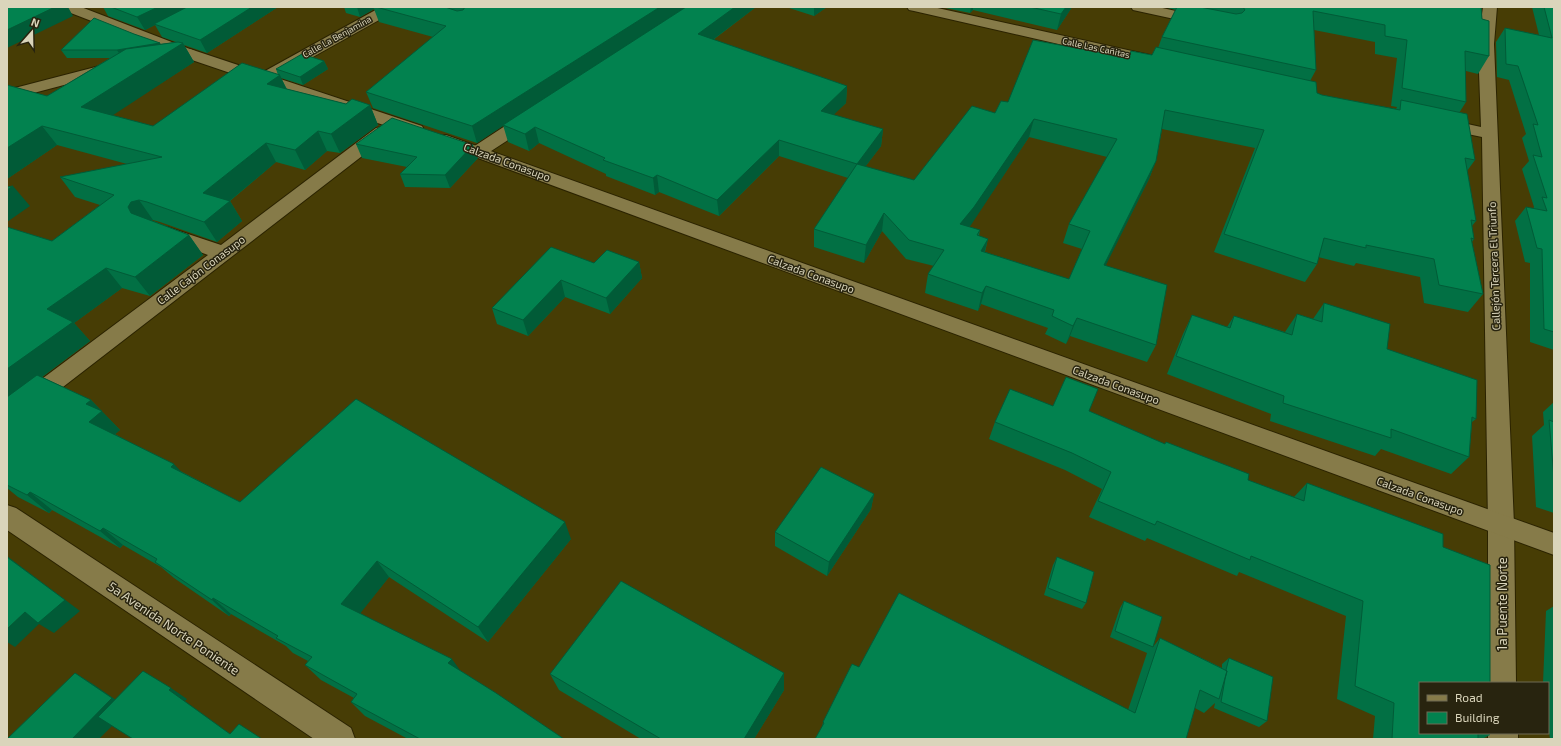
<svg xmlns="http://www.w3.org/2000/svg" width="1561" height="746" viewBox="0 0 1561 746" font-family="'Exo 2',sans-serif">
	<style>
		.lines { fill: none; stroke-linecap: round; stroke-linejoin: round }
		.street-casing { stroke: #2b2300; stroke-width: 2 }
		.secondary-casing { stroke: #2b2300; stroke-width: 2 }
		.street { fill: #867b49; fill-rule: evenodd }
		.secondary { fill: #867b49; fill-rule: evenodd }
		.wall { fill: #027044; fill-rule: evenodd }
		.shaded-wall { fill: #015b37 }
		.building { fill: #02824f; stroke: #015b37; fill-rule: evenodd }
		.labels { text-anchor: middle; stroke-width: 3; stroke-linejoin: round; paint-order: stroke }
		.far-street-label { font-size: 9px; fill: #dad5bb; stroke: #28240f }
		.street-label { font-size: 11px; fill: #dad5bb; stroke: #28240f }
		.near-street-label { font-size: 13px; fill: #dad5bb; stroke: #28240f }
	</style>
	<rect width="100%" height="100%" fill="#473d05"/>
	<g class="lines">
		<g class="street-casing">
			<path id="street" d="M 61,7 L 81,7 L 195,51 L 198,54 L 195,57 L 190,59 L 185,57 L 63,10 Z
				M 381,7 L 399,7 L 397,10 L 268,82 L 262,84 L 256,82 L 254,79 L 256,76 Z
				M 907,7 L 933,7 L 1159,57 L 1164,59 L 1167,62 L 1164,65 L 1159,67 L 914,11 L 909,10 Z
				M 1131,7 L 1158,7 L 1207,18 L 1209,21 L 1207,24 L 1202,25 L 1133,10 Z
				M 1483,7 L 1497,7 L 1494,44 L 1514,525 L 1516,683 L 1488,683 L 1488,525 L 1482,137 L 1434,127 L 1432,123 L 1434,119 L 1440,118 L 1481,127 L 1478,44 Z
				M 531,112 L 537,113 L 539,117 L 537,121 L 485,155 L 479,156 L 473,155 L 470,151 L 473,147 L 525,113 Z
				M 382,127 L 388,128 L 390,132 L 388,136 L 15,424 L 7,427 L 7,405 L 208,255 L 160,237 L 157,233 L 160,229 L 167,227 L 221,245 L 376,128 Z
				M 7,505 L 16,508 L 351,728 L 355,739 L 314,739 L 7,530 Z
				M 1488,733 L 1518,733 L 1518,739 L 1488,739 Z"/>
		</g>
		<g class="secondary-casing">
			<path id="secondary" d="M 190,49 L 422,126 L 424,130 L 422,134 L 416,135 L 410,134 L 189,59 L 161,63 L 156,61 L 153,58 L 156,55 Z
				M 111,63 L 117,65 L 119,68 L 117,71 L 7,100 L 7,90 Z
				M 446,135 L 1554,533 L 1554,555 L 440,144 L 437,140 L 440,136 Z"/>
		</g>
		<use href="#street" class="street"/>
		<use href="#secondary" class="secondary"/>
	</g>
	<path class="wall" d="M 103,7 L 278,7 L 207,53 L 184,45 L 194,62 L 112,115 L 153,126 L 278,75 L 276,69 L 324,61 L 328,69 L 303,85 L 281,78 L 287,89 L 346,104 L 370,105 L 378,125 L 340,153 L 327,151 L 305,170 L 276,162 L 230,201 L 242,221 L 217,242 L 160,222 L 153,220 L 151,220 L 189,235 L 203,255 L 150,296 L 122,288 L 74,323 L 90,341 L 42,377 L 91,400 L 120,430 L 115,434 L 184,473 L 240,502 L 571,539 L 488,642 L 389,577 L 360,613 L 461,671 L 564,739 L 408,739 L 365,716 L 351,702 L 354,698 L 321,680 L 305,665 L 308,661 L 293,653 L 286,646 L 231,614 L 229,616 L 174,578 L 161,567 L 123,545 L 120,548 L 52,510 L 49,513 L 18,497 L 7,488 L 7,227 L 52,241 L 100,205 L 75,197 L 60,177 L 127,164 L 57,145 L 7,179 L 7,85 L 47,96 L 110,58 L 67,58 L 61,50 L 134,34 L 161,44 L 176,42 L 162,37 L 155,25 L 145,30 L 108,16 Z
		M 344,7 L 756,7 L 713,40 L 847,86 L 846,103 L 833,115 L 883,129 L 881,146 L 865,167 L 914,180 L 1008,102 L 1129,58 L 1131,51 L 1152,55 L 1158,48 L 1162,37 L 1176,10 L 1164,7 L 1481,7 L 1482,19 L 1489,56 L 1478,74 L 1466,71 L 1466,102 L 1459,113 L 1475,160 L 1467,171 L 1476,221 L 1472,226 L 1474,239 L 1472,242 L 1483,294 L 1468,312 L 1424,303 L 1420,277 L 1356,263 L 1354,266 L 1318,257 L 1317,264 L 1305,282 L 1214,252 L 1255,148 L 1162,129 L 1156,161 L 1149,179 L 1105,265 L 1156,345 L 1147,362 L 1070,336 L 1066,344 L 1045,334 L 1048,328 L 981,304 L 978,311 L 925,293 L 928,274 L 934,266 L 906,259 L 882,231 L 864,263 L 814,247 L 814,229 L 848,178 L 779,156 L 719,216 L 659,192 L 655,195 L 606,176 L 606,174 L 539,143 L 529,151 L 508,142 L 503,125 L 477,143 L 373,108 L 366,92 L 433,37 L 379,22 L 374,9 L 360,17 L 346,13 ZM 1314,30 L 1375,42 L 1375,54 L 1397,58 L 1391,106 L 1397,107 L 1396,109 L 1322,95 L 1317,93 L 1310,81 L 1316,70 ZM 1029,137 L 1107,157 L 1069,224 L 1063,243 L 1082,249 L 1069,279 L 985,252 L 988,239 L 979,236 L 980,230 L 969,227 Z
		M 786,7 L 827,7 L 814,16 Z
		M 941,7 L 1072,7 L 1057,30 L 973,10 L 970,13 Z
		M 1532,7 L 1554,7 L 1554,350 L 1530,342 L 1530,263 L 1525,262 L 1515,221 L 1526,207 L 1533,209 L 1534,207 L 1522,169 L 1529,161 L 1522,138 L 1526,134 L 1509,80 L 1497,77 L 1496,42 L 1505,28 L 1539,35 Z
		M 356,144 L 478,158 L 450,188 L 405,187 L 400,174 L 407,167 L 362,158 Z
		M 639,262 L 642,278 L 610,314 L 565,297 L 528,336 L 497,324 L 492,308 L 594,263 Z
		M 1324,303 L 1387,349 L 1476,419 L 1472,422 L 1469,457 L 1451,474 L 1381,449 L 1375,456 L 1270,421 L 1271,414 L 1167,374 L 1183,334 L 1192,315 L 1227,327 L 1234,316 L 1285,332 L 1297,314 L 1313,319 Z
		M 1554,402 L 1554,513 L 1536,507 L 1532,436 L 1544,425 L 1543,412 Z
		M 1053,406 L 1089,411 L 1165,444 L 1166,442 L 1248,480 L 1294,497 L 1307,483 L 1443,534 L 1420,733 L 1490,733 L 1490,735 L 1482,739 L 1373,739 L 1375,716 L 1337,699 L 1346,616 L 1239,572 L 1237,576 L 1147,538 L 1145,541 L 1089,517 L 1102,489 L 1065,470 L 989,439 L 995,422 Z
		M 874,494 L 871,509 L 827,576 L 775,546 L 775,532 Z
		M 1057,557 L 1086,603 L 1082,609 L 1044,595 L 1053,565 Z
		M 1124,601 L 1153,647 L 1160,638 L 1222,668 L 1222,664 L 1229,658 L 1267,721 L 1259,727 L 1214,708 L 1215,703 L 1204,713 L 1195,708 L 1186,739 L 822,727 L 823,722 L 859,667 L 1128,710 L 1147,653 L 1110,637 L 1120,608 Z
		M 1554,606 L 1554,739 L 1550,739 L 1548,725 L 1548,683 L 1543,683 L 1546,611 Z
		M 550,674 L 784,690 L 754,739 L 641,739 L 559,690 Z"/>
	<path class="shaded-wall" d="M 55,7 L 68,7 L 73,16 L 7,48 L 7,30 Z
		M 158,7 L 191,7 L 154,24 L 155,25 L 145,30 L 137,17 Z
		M 252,7 L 278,7 L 207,53 L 200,40 Z
		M 357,7 L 373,7 L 374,9 L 360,17 Z
		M 660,7 L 686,7 L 477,143 L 472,126 Z
		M 735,7 L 756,7 L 699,50 L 698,34 Z
		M 814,7 L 827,7 L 814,16 Z
		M 971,7 L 973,7 L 973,10 L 970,13 Z
		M 1066,7 L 1072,7 L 1057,30 L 1061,14 Z
		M 160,43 L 165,51 L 122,58 L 117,50 Z
		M 183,43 L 194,62 L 95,127 L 81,107 Z
		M 324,61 L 328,69 L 303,85 L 300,77 Z
		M 280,75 L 289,95 L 267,84 Z
		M 847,86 L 846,103 L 820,128 L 821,111 Z
		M 370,105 L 378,125 L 340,153 L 331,134 Z
		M 1034,119 L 1029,137 L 971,225 L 956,242 L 960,224 Z
		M 42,126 L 57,145 L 7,179 L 7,148 Z
		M 535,127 L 539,143 L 529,151 L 525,134 Z
		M 883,129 L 881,146 L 855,180 L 857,164 Z
		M 318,131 L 327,151 L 305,170 L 295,150 Z
		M 779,140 L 779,156 L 719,216 L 717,200 Z
		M 266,143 L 276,162 L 215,213 L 203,193 Z
		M 473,145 L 478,158 L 450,188 L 445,175 Z
		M 1156,161 L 1149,179 L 1097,283 L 1104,265 Z
		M 657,175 L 659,192 L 655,195 L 653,178 Z
		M 13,186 L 30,206 L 7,222 L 7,190 Z
		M 139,200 L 153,220 L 146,222 L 131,213 L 128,207 L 131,202 Z
		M 230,201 L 242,221 L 217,242 L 204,222 Z
		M 884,213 L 882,231 L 864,263 L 866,245 Z
		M 189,235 L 203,255 L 150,296 L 135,277 Z
		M 988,239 L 983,257 L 981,251 Z
		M 639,262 L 642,278 L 610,314 L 606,298 Z
		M 106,268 L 122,288 L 74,323 L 90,341 L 7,403 L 7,369 L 47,309 Z
		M 561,280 L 565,297 L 528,336 L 523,320 Z
		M 986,286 L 981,304 L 978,311 L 982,293 Z
		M 1077,318 L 1070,336 L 1066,344 L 1073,326 Z
		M 91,400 L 120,430 L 107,441 L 89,422 L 86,404 Z
		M 174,464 L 191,482 L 171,467 Z
		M 30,492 L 52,510 L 49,513 L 27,495 Z
		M 874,494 L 871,509 L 827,576 L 829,562 Z
		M 565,522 L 571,539 L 488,642 L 478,627 Z
		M 103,528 L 123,545 L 120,548 L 100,531 Z
		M 7,556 L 80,611 L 54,633 L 39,624 L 15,647 L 7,642 L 7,629 L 25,612 Z
		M 377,561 L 389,577 L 355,620 L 341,604 Z
		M 213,598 L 231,614 L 229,616 L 212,600 Z
		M 452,659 L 462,673 L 448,663 Z
		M 75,673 L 93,684 L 129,709 L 99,739 L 72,739 Z
		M 784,673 L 784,690 L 754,739 L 744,739 Z
		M 171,688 L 187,699 L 185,701 L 238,739 L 169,690 Z"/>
	<path class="building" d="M 7,7 L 55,7 L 7,30 Z
		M 111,7 L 158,7 L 137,17 Z
		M 187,7 L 252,7 L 200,40 L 154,24 Z
		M 376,7 L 445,7 L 457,11 L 463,10 L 465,7 L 660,7 L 472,126 L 366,92 L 446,26 Z
		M 686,7 L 735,7 L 698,34 L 847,86 L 821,111 L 883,129 L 857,164 L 779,140 L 717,200 L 657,175 L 653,178 L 603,160 L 605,158 L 535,127 L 525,134 L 503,125 Z
		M 1030,7 L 1066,7 L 1061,14 Z
		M 1177,7 L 1200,7 L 1236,14 L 1242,13 L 1245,10 L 1243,7 L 1481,7 L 1482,19 L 1489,21 L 1489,56 L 1465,51 L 1466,102 L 1402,88 L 1407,40 L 1385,36 L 1385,25 L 1313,11 L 1316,70 L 1162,37 Z
		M 1544,7 L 1554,7 L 1554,332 L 1544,329 L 1542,249 L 1537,248 L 1526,207 L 1547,211 L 1542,197 L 1547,198 L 1533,155 L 1542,157 L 1533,124 L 1538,125 L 1518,66 L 1506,64 L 1505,28 L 1552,38 Z
		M 94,18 L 134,34 L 160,43 L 117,50 L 61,50 Z
		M 1033,40 L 1129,58 L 1131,51 L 1152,55 L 1156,47 L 1316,82 L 1317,93 L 1322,95 L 1400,110 L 1401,100 L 1467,114 L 1475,160 L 1465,158 L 1476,221 L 1471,220 L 1474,239 L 1471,238 L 1483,294 L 1439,285 L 1434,259 L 1366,245 L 1366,248 L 1324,238 L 1317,264 L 1224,234 L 1264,130 L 1165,110 L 1156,161 L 1104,265 L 1167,285 L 1156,345 L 1077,318 L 1073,326 L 1052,316 L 1054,310 L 986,286 L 982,293 L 928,274 L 944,250 L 909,240 L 884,213 L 866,245 L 814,229 L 857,164 L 914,180 L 972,106 L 995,113 L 1001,101 L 1008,102 ZM 1034,119 L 1117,139 L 1069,224 L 1090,231 L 1069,279 L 981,251 L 988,239 L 977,235 L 980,230 L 960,224 L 974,207 Z
		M 178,42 L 183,43 L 81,107 L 153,126 L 242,63 L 280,75 L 267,84 L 346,104 L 352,99 L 370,105 L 331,134 L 318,131 L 295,150 L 266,143 L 203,193 L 230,201 L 204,222 L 147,202 L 139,200 L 131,202 L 128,207 L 131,213 L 189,235 L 135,277 L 106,268 L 47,309 L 73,322 L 7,369 L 7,227 L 52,241 L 114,195 L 60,177 L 162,157 L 42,126 L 7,148 L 7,85 L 47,96 L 126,49 Z
		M 302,54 L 324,61 L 300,77 L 276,69 Z
		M 392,118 L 473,145 L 445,175 L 400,174 L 417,157 L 356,144 Z
		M 13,186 L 7,190 L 7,187 Z
		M 551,247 L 594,263 L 607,250 L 639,262 L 606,298 L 561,280 L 523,320 L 492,308 Z
		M 1324,303 L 1390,324 L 1387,349 L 1477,380 L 1476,419 L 1472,417 L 1469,457 L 1391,429 L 1391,438 L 1283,403 L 1284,396 L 1176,356 L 1192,315 L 1230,328 L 1234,316 L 1292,335 L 1297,314 L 1322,322 Z
		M 37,375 L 91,400 L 86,404 L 102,411 L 89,422 L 174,464 L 171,467 L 240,502 L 356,399 L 565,522 L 478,627 L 377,561 L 341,604 L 452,659 L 448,663 L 496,693 L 564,739 L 420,739 L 351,702 L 357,694 L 305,665 L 312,657 L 276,638 L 278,636 L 213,598 L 212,600 L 155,562 L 157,559 L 103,528 L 100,531 L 30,492 L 27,495 L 7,485 L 7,397 Z
		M 1066,377 L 1098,389 L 1089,411 L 1165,444 L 1166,442 L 1249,474 L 1248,480 L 1304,501 L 1307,483 L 1443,534 L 1443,547 L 1490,565 L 1490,683 L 1420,683 L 1420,733 L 1478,733 L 1478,739 L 1392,739 L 1394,703 L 1355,686 L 1363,601 L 1251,556 L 1250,560 L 1157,521 L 1155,525 L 1098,501 L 1111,472 L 1072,453 L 995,422 L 1010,389 L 1053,406 Z
		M 1549,420 L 1554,422 L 1554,478 Z
		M 821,467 L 874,494 L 829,562 L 775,532 Z
		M 7,557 L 65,600 L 38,623 L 25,612 L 7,629 Z
		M 1057,557 L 1094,572 L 1086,603 L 1048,588 Z
		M 621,581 L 784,673 L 744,739 L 661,739 L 550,674 Z
		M 899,593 L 1135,713 L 1160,638 L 1227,671 L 1219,699 L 1200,690 L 1186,739 L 815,739 L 824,723 L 823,722 L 852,664 L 859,667 Z
		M 1124,601 L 1162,617 L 1153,647 L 1115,631 Z
		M 1229,658 L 1273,677 L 1267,721 L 1221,702 L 1225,679 L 1227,671 L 1226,670 Z
		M 143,671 L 171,688 L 169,690 L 230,734 L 239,724 L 262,739 L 133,739 L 98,717 Z
		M 75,673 L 112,698 L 72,739 L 7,739 Z"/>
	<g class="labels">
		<g class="far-street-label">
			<text transform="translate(337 37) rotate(-29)" y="3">Calle La Benjamina</text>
			<text transform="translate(1096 48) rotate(12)" y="3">Calle Las Cañitas</text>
		</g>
		<g class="street-label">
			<text transform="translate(507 162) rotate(20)" y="4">Calzada Conasupo</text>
			<text transform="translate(1494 266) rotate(-92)" y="4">Callejón Tercera El Triunfo</text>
			<text transform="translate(201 270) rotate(-37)" y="4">Calle Cajón Conasupo</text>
			<text transform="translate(811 274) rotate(20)" y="4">Calzada Conasupo</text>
			<text transform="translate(1116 385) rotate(20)" y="4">Calzada Conasupo</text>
			<text transform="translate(1420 496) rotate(20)" y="4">Calzada Conasupo</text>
		</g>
		<g class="near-street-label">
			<text transform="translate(1502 604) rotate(-90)" y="5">1a Puente Norte</text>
			<text transform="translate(174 628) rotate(34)" y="5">5a Avenida Norte Poniente</text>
		</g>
	</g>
	<rect width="1561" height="746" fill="none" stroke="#dad5bb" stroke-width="16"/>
	<rect x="1419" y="682" width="130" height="52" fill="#28240f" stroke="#6f6b54"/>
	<rect x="1427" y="695" width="20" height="6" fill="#867b49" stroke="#6f6b54"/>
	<text x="1455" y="702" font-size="12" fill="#dad5bb">Road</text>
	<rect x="1427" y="712" width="20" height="12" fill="#02824f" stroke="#6f6b54"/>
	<text x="1455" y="722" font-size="12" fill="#dad5bb">Building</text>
	<g transform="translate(32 32) rotate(20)" stroke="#28240f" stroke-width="3" paint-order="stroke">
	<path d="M0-3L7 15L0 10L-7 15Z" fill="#dad5bb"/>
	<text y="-6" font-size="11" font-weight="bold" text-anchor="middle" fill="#dad5bb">N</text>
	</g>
</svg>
